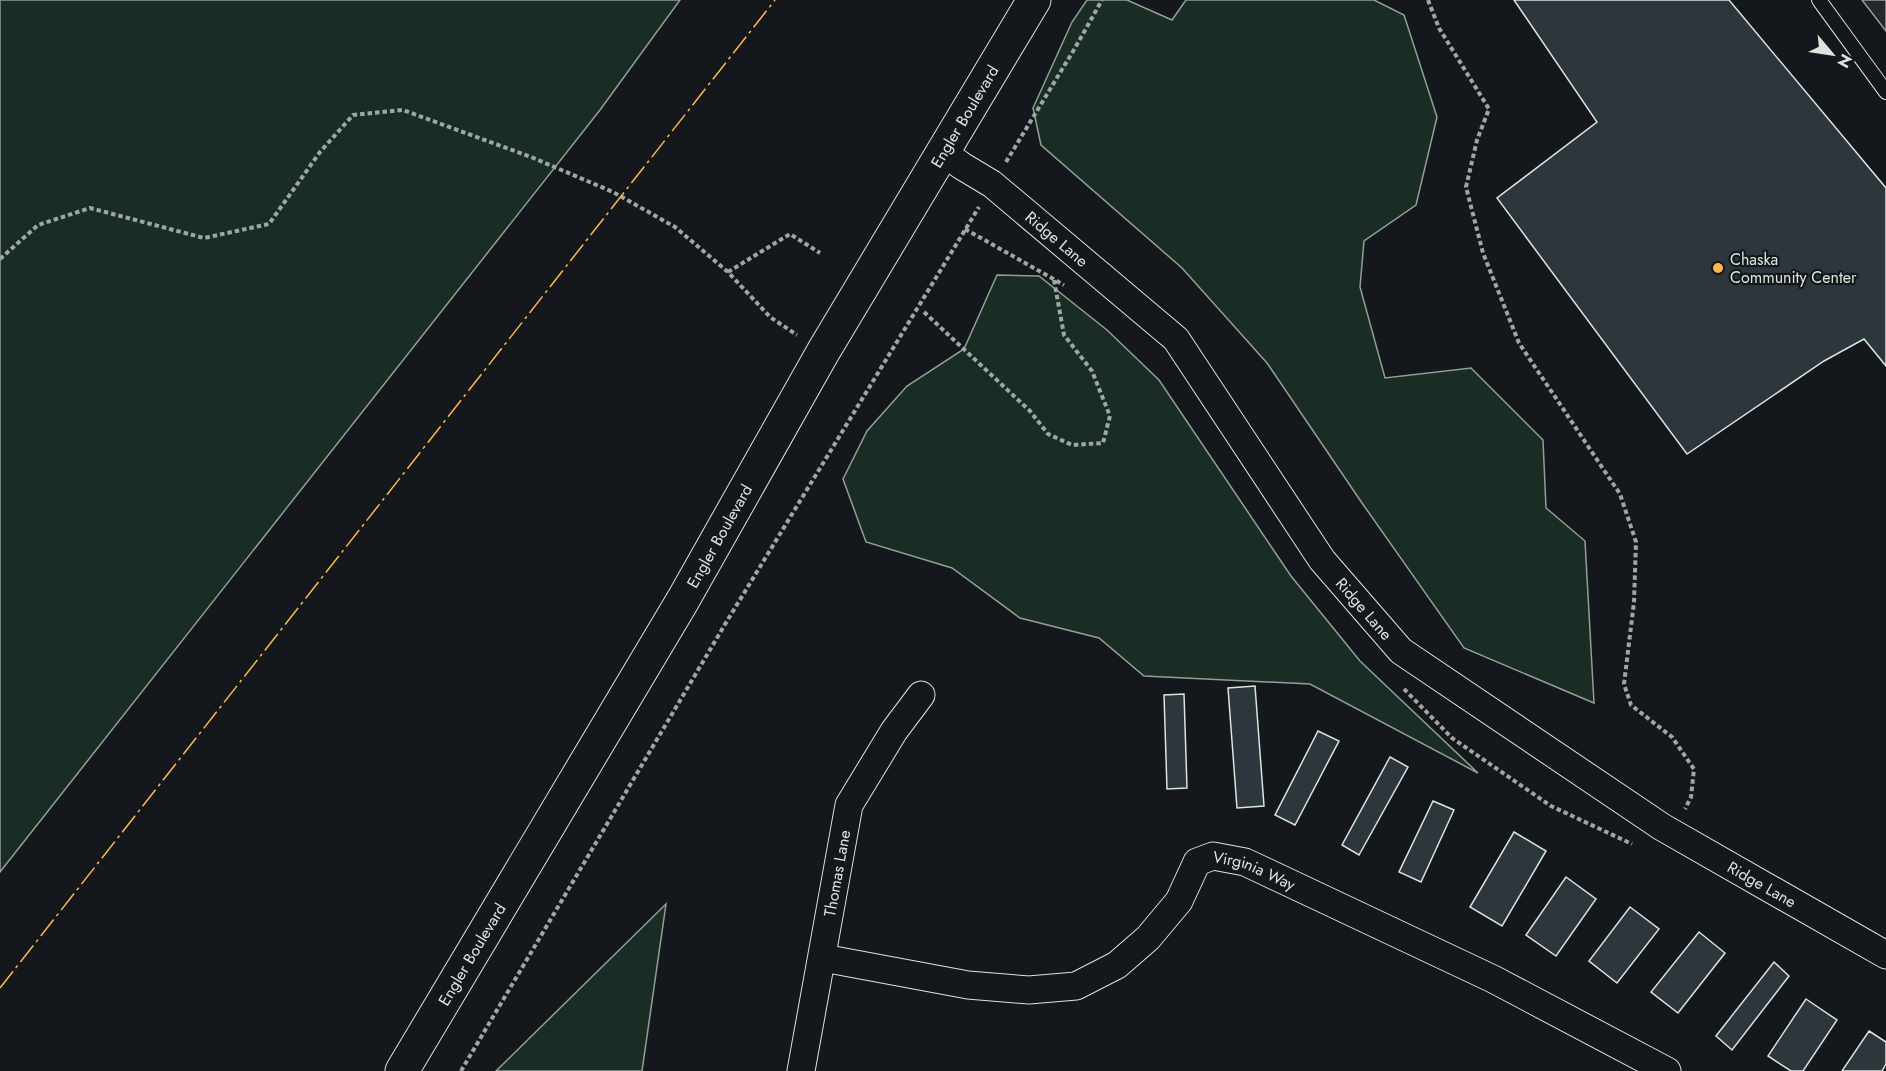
<svg xmlns="http://www.w3.org/2000/svg" width="1886" height="1071" viewBox="0 0 1886 1071" font-family="Jost,sans-serif">
	<style>
		.green { fill: #1a2d24; stroke: #939e99; stroke-width: 1.5 }
		.parking { fill: #24282b; stroke: #939e99; stroke-width: 1.5 }
		.building { fill: #2c363c; stroke: #d8e6dc; stroke-width: 1.5 }
		.lines { fill: none; stroke-linecap: round; stroke-linejoin: round }
		.lane-casing { stroke: #d8e6dc; stroke-width: 16 }
		.street-casing { stroke: #d8e6dc; stroke-width: 29 }
		.secondary-casing { stroke: #d8e6dc; stroke-width: 35 }
		.path { stroke: #9da8a2; stroke-width: 4; stroke-dasharray: 4.5 3; stroke-linecap: butt }
		.lane { stroke: #14181c; stroke-width: 14 }
		.street { stroke: #14181c; stroke-width: 27 }
		.secondary { stroke: #14181c; stroke-width: 33 }
		.power { stroke: #ffb74d; stroke-width: 1.5; stroke-dasharray: 21 4.5 3 4.5; stroke-linecap: butt }
		.poi-dot { fill: #ffb74d; stroke: #14181c; stroke-width: 2 }
		.labels { text-anchor: middle; stroke-width: 4.5; stroke-linejoin: round; paint-order: stroke }
		.street-label { font-size: 16px; fill: #d8e6dc; stroke: #14181c }
		.poi-label { font-size: 16px; fill: #d8e6dc; stroke: #14181c; text-anchor: start }
	</style>
	<rect width="100%" height="100%" fill="#14181c"/>
	<path class="green" d="M 0,0 L 680,0 L 600,110 L 0,872 Z
		M 1087,0 L 1127,0 L 1172,20 L 1186,0 L 1374,0 L 1404,15 L 1437,117 L 1416,205 L 1364,241 L 1360,287 L 1385,378 L 1471,368 L 1543,440 L 1546,508 L 1585,541 L 1594,703 L 1464,648 L 1362,503 L 1267,363 L 1182,268 L 1041,145 L 1033,108 L 1072,22 Z
		M 997,275 L 1039,276 L 1107,330 L 1159,380 L 1291,576 L 1360,661 L 1478,773 L 1310,684 L 1144,676 L 1099,638 L 1020,618 L 952,568 L 866,542 L 843,479 L 867,431 L 907,386 L 964,349 Z
		M 666,904 L 642,1071 L 496,1071 Z"/>
	<path class="parking" d="M 1862,0 L 1886,0 L 1886,31 Z"/>
	<path class="building" d="M 1514,0 L 1729,0 L 1886,188 L 1886,366 L 1864,339 L 1824,361 L 1687,454 L 1497,198 L 1597,122 Z
		M 1255,686 L 1264,806 L 1237,808 L 1228,688 Z
		M 1184,694 L 1187,788 L 1167,789 L 1164,695 Z
		M 1318,731 L 1339,741 L 1295,825 L 1275,815 Z
		M 1390,757 L 1408,767 L 1359,855 L 1342,845 Z
		M 1433,801 L 1454,810 L 1421,882 L 1399,872 Z
		M 1514,832 L 1546,851 L 1502,926 L 1470,907 Z
		M 1566,877 L 1596,899 L 1556,956 L 1526,935 Z
		M 1630,907 L 1659,929 L 1617,983 L 1589,961 Z
		M 1699,932 L 1725,953 L 1678,1013 L 1651,992 Z
		M 1774,962 L 1789,976 L 1732,1050 L 1716,1036 Z
		M 1806,999 L 1837,1020 L 1803,1071 L 1791,1071 L 1768,1056 Z
		M 1869,1031 L 1886,1042 L 1886,1064 L 1882,1071 L 1842,1071 Z"/>
	<g class="lines">
		<g class="lane-casing">
			<path id="lane" d="M 1819,0 L 1886,92"/>
		</g>
		<g class="street-casing">
			<g id="street">
				<path id="s1" d="M 944,153 L 962,166 L 992,184 L 1176,339 L 1322,560 L 1401,651 L 1662,827 L 1886,955"/>
				<path id="s2" d="M 823,958 L 968,985 L 1029,990 L 1076,986 L 1117,965 L 1148,938 L 1179,901 L 1197,862 L 1213,856 L 1245,862 L 1493,979 L 1667,1071"/>
				<path id="s3" d="M 801,1071 L 849,805 L 894,731 L 921,695"/>
			</g>
		</g>
		<g class="secondary-casing">
			<g id="secondary">
				<path id="s4" d="M 402,1071 L 683,600 L 823,352 L 1034,0"/>
			</g>
		</g>
		<path class="path" d="M 1428,0 L 1439,28 L 1489,109 L 1477,140 L 1466,187 L 1483,253 L 1519,343 L 1620,494 L 1636,542 L 1634,602 L 1624,684 L 1631,705 L 1672,737 L 1694,769 L 1691,797 L 1685,809
			M 1006,162 L 1075,48 L 1102,0
			M 965,229 L 1064,285
			M 0,259 L 38,225 L 90,208 L 204,238 L 269,224 L 320,152 L 353,115 L 403,110 L 531,157 L 613,192 L 675,227 L 728,272 L 770,317 L 797,335
			M 728,272 L 790,234 L 820,253
			M 924,312 L 1030,411 L 1048,434 L 1072,445 L 1103,443 L 1110,416 L 1092,371 L 1064,335 L 1054,280
			M 1404,689 L 1452,738 L 1551,806 L 1632,844
			M 461,1071 L 727,621 L 979,207"/>
		<use href="#lane" class="lane"/>
		<use href="#street" class="street"/>
		<use href="#secondary" class="secondary"/>
		<path class="power" d="M 0,988 L 775,0"/>
	</g>
	<circle class="poi-dot" cx="1718" cy="268" r="6"/>
	<g class="labels">
		<g class="street-label">
			<text dy="6" stroke="none"><textPath href="#s4" startOffset="1108">Engler Boulevard</textPath></text>
			<text dy="6" stroke="none"><textPath href="#s1" startOffset="142">Ridge Lane</textPath></text>
			<text dy="6" stroke="none"><textPath href="#s4" startOffset="622">Engler Boulevard</textPath></text>
			<text dy="6" stroke="none"><textPath href="#s1" startOffset="627">Ridge Lane</textPath></text>
			<text dy="6" stroke="none"><textPath href="#s3" startOffset="201">Thomas Lane</textPath></text>
			<text dy="6" stroke="none"><textPath href="#s2" startOffset="495">Virginia Way</textPath></text>
			<text dy="6" stroke="none"><textPath href="#s1" startOffset="1113">Ridge Lane</textPath></text>
			<text dy="6" stroke="none"><textPath href="#s4" startOffset="136">Engler Boulevard</textPath></text>
		</g>
		<g class="poi-label">
			<text x="1730" y="265">Chaska<tspan x="1730" dy="18">Community Center</tspan></text>
		</g>
	</g>
	<g transform="translate(1832 54) rotate(119)" stroke="#14181c" stroke-width="4.5" paint-order="stroke">
	<path d="M0-4.5L10 22L0 15L-10 22Z" fill="#d8e6dc"/>
	<text y="-9" font-size="16" font-weight="bold" text-anchor="middle" fill="#d8e6dc">N</text>
	</g>
</svg>
